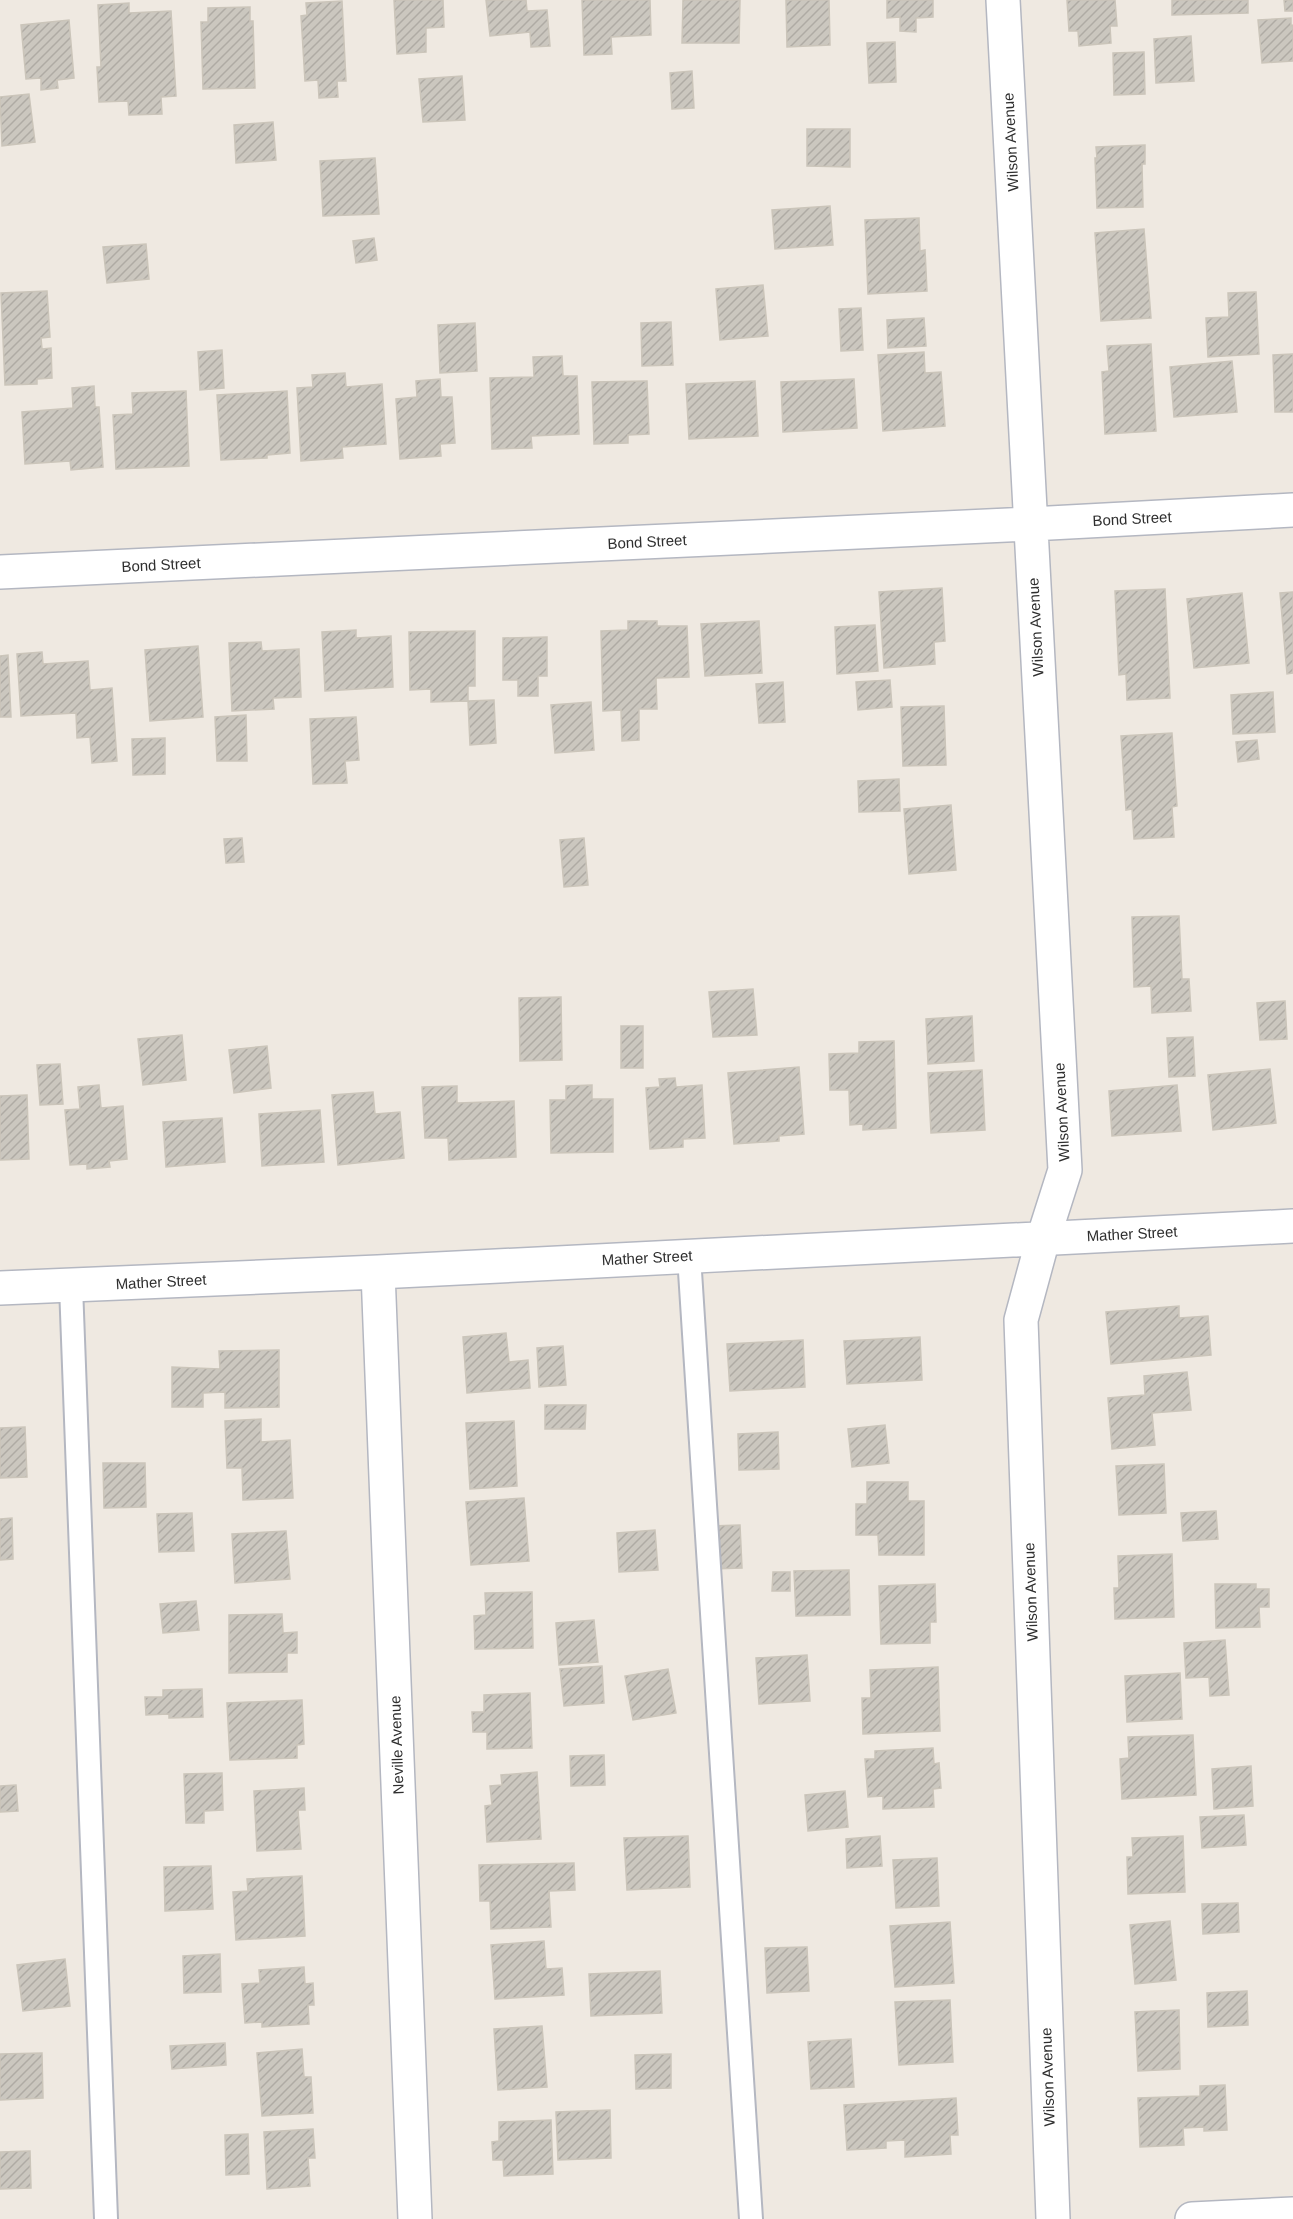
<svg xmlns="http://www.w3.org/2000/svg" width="1293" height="2219" viewBox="0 0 1293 2219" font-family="Arial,sans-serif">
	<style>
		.building { fill: url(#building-hatch); stroke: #cbc5ba; stroke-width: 1.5 }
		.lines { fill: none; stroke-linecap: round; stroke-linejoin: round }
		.service-casing { stroke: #b4b7c1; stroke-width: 26 }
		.minor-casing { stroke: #b4b7c1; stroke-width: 36 }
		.service { stroke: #fff; stroke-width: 22 }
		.minor { stroke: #fff; stroke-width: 33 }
		.labels { text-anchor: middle; stroke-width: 6; stroke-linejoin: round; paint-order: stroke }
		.street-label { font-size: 15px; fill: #2e2e2e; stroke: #fff }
	</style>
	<defs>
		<pattern id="building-hatch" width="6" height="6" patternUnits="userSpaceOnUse" patternTransform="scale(1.5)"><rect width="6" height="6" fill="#cbc7bf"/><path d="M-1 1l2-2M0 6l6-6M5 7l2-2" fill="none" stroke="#afaba4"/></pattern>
	</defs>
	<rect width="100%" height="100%" fill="#efe9e1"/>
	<path class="building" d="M 394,0 L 443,0 L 444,27 L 426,28 L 426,52 L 397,54 Z
		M 486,0 L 526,0 L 527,11 L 547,10 L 550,46 L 531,47 L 530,32 L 490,36 Z
		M 582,0 L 650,0 L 651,35 L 611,37 L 612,54 L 584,55 Z
		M 683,0 L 740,0 L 739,43 L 682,43 Z
		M 786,0 L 829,0 L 830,45 L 787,47 Z
		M 887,0 L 933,0 L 933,17 L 916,18 L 916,32 L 900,31 L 900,17 L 887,18 Z
		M 1067,0 L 1115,0 L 1117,26 L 1110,26 L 1111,43 L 1079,46 L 1078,31 L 1069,31 Z
		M 1172,0 L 1248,0 L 1248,13 L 1172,15 Z
		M 1284,0 L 1293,0 L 1293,11 L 1285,11 Z
		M 342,1 L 346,81 L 337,81 L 338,97 L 319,98 L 318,80 L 305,81 L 301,16 L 307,15 L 306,3 Z
		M 129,3 L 129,13 L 171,11 L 176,96 L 161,97 L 162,114 L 129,115 L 128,101 L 99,102 L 97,67 L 101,67 L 98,5 Z
		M 250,7 L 250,21 L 253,21 L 255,88 L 203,89 L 201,22 L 208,22 L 208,8 Z
		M 1291,18 L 1291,26 L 1293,25 L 1293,61 L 1262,63 L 1258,20 Z
		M 69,20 L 74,78 L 57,80 L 58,88 L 41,90 L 41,78 L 26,79 L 21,25 Z
		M 1191,36 L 1194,81 L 1156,83 L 1154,39 Z
		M 895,42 L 896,82 L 869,83 L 867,43 Z
		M 1144,52 L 1145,94 L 1114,95 L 1113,53 Z
		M 692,71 L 694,108 L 672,109 L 670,73 Z
		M 462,76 L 465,120 L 423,122 L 419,79 Z
		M 29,94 L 35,142 L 2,146 L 0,97 Z
		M 273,122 L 276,160 L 236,163 L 234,125 Z
		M 807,129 L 850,129 L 850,167 L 807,166 Z
		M 1145,145 L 1145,164 L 1142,164 L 1143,207 L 1097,208 L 1095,158 L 1097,158 L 1096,147 Z
		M 375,158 L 379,214 L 323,216 L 320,161 Z
		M 830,206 L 833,245 L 775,249 L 772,210 Z
		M 919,218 L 920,251 L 925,250 L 927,291 L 868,294 L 865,220 Z
		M 1144,229 L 1151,318 L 1101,321 L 1095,233 Z
		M 374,238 L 377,260 L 356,263 L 353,241 Z
		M 146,244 L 149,279 L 107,283 L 103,247 Z
		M 763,285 L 768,336 L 720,340 L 716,289 Z
		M 47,291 L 50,337 L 41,338 L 42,349 L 51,348 L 52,378 L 37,379 L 37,384 L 5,385 L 1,293 Z
		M 1256,292 L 1259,354 L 1208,357 L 1206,318 L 1229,317 L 1228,293 Z
		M 861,308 L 863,350 L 841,351 L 839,309 Z
		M 924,318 L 926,346 L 888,348 L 887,320 Z
		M 671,322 L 673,365 L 642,366 L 641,323 Z
		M 475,323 L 477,371 L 440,373 L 438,325 Z
		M 1151,344 L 1156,431 L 1105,434 L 1102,372 L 1109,371 L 1107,346 Z
		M 222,350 L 224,388 L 200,390 L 198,352 Z
		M 924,352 L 925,373 L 941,372 L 945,426 L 883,431 L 878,355 Z
		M 1293,354 L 1293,412 L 1275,412 L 1273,355 Z
		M 562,356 L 563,376 L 577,376 L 579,434 L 531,436 L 532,448 L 492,449 L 490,378 L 534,377 L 533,357 Z
		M 1232,361 L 1237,412 L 1174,417 L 1170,367 Z
		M 345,373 L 346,387 L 382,384 L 386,444 L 342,447 L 343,458 L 301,461 L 297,388 L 313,387 L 312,375 Z
		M 440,379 L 441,397 L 452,397 L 455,443 L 440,444 L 441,456 L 400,459 L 396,399 L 417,397 L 416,381 Z
		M 854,379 L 857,428 L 783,432 L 781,382 Z
		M 647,381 L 649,434 L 628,435 L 628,443 L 594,444 L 592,382 Z
		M 755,381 L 758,436 L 689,439 L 686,384 Z
		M 94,386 L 95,407 L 99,407 L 103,467 L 71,470 L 70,461 L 25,464 L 22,412 L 73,408 L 72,388 Z
		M 186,391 L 189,466 L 116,469 L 113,415 L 133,414 L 132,393 Z
		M 287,391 L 290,453 L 267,455 L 267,458 L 221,460 L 217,395 Z
		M 942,588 L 945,641 L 934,642 L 935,664 L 884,668 L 879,592 Z
		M 1165,589 L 1170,698 L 1127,700 L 1126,674 L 1119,675 L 1115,591 Z
		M 1293,592 L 1293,673 L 1287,674 L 1280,593 Z
		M 1242,593 L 1249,663 L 1194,668 L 1187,599 Z
		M 628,621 L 657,621 L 657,626 L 687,626 L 689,677 L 656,678 L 657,709 L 639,709 L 639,740 L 622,741 L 621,710 L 603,711 L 601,631 L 628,630 Z
		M 759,621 L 762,673 L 705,676 L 701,624 Z
		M 875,625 L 878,671 L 837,674 L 835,627 Z
		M 356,630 L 356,638 L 391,636 L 393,687 L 325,691 L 322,632 Z
		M 475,631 L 475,686 L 468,686 L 468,701 L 431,702 L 431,689 L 410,690 L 409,632 Z
		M 547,637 L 547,676 L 538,676 L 538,696 L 518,696 L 518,680 L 503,680 L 503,638 Z
		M 261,642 L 262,651 L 299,649 L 301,697 L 273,698 L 274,709 L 232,711 L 229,643 Z
		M 198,646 L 203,717 L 150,721 L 145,650 Z
		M 42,652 L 43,664 L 88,661 L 90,690 L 112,688 L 117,761 L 92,763 L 90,737 L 77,738 L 76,713 L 21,716 L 17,654 Z
		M 8,655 L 11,717 L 0,717 L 0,656 Z
		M 890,680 L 892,707 L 858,710 L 856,682 Z
		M 783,682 L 785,722 L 759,723 L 756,684 Z
		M 1273,692 L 1275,732 L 1233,734 L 1231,695 Z
		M 494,700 L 496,743 L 470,745 L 468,701 Z
		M 591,702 L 594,750 L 555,753 L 551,705 Z
		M 944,706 L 946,765 L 903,766 L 901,707 Z
		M 246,715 L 247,761 L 217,761 L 215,717 Z
		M 356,717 L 359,760 L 345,761 L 347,783 L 313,784 L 310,719 Z
		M 1172,733 L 1177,806 L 1172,807 L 1174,837 L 1134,839 L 1132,809 L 1126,810 L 1121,736 Z
		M 165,738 L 165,774 L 133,775 L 132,739 Z
		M 1257,740 L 1259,759 L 1238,762 L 1236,742 Z
		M 899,779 L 900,811 L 859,812 L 858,781 Z
		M 951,805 L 956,870 L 909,874 L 904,809 Z
		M 242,838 L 244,862 L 226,863 L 224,839 Z
		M 584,838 L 588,885 L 564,887 L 560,840 Z
		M 1179,916 L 1182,979 L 1189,979 L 1191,1011 L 1152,1013 L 1151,986 L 1134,987 L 1132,917 Z
		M 753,989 L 757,1035 L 713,1037 L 709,992 Z
		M 561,997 L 562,1060 L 520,1061 L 519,998 Z
		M 1285,1001 L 1287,1039 L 1260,1040 L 1257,1003 Z
		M 972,1016 L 974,1061 L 928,1064 L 926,1019 Z
		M 621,1026 L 643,1026 L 643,1068 L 621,1068 Z
		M 182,1035 L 186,1080 L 143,1085 L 138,1039 Z
		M 1193,1037 L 1195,1076 L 1169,1077 L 1167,1038 Z
		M 894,1041 L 896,1128 L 863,1130 L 863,1124 L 850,1125 L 849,1090 L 830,1090 L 829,1054 L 859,1053 L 859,1042 Z
		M 267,1046 L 271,1088 L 234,1093 L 229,1050 Z
		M 60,1064 L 63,1104 L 40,1105 L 37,1065 Z
		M 799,1067 L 804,1134 L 779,1136 L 779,1141 L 734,1144 L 728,1073 Z
		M 1270,1069 L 1276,1123 L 1213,1130 L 1208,1075 Z
		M 982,1070 L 985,1130 L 931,1133 L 928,1073 Z
		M 675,1078 L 676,1087 L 702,1085 L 705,1138 L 683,1139 L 683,1147 L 650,1149 L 646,1088 L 660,1087 L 659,1079 Z
		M 99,1085 L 101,1108 L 123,1106 L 127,1159 L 109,1161 L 110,1167 L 87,1169 L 87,1164 L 70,1165 L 65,1110 L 80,1109 L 78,1087 Z
		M 592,1085 L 592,1099 L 613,1099 L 613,1152 L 551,1153 L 550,1100 L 566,1100 L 566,1086 Z
		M 1177,1085 L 1181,1131 L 1112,1136 L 1109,1091 Z
		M 457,1086 L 457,1103 L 514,1101 L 516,1157 L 449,1160 L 448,1138 L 425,1138 L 422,1087 Z
		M 373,1092 L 375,1114 L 400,1112 L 404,1158 L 338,1165 L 332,1095 Z
		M 27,1095 L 29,1159 L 0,1160 L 0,1096 Z
		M 320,1110 L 324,1162 L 262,1166 L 259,1114 Z
		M 222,1118 L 225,1162 L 166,1167 L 163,1122 Z
		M 1179,1306 L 1179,1318 L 1208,1316 L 1211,1355 L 1111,1364 L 1106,1312 Z
		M 506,1333 L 509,1362 L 528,1360 L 530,1388 L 467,1393 L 463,1337 Z
		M 920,1337 L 922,1380 L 847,1384 L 844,1341 Z
		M 803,1340 L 805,1387 L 730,1391 L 727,1344 Z
		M 563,1346 L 566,1385 L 539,1387 L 537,1348 Z
		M 279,1350 L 279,1407 L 225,1408 L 225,1392 L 203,1393 L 203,1407 L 172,1407 L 172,1367 L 220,1369 L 219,1351 Z
		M 1187,1372 L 1191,1410 L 1152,1413 L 1155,1445 L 1112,1449 L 1108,1398 L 1145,1395 L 1144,1376 Z
		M 545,1405 L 586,1405 L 585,1429 L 545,1429 Z
		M 261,1419 L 261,1442 L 290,1440 L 293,1498 L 243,1500 L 242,1468 L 227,1468 L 225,1421 Z
		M 514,1421 L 517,1486 L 470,1489 L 466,1423 Z
		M 885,1425 L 889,1463 L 852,1467 L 848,1429 Z
		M 25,1427 L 27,1477 L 0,1478 L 0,1428 Z
		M 778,1432 L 779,1469 L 739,1470 L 738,1434 Z
		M 103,1463 L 145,1463 L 146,1507 L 104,1508 Z
		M 1164,1464 L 1166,1513 L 1119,1515 L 1116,1466 Z
		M 867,1482 L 908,1482 L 908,1501 L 924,1501 L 924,1555 L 879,1555 L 878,1535 L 856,1535 L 856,1504 L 867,1504 Z
		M 524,1498 L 529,1561 L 471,1565 L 466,1502 Z
		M 1216,1511 L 1218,1539 L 1183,1541 L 1181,1513 Z
		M 192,1513 L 194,1551 L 159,1552 L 157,1514 Z
		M 12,1518 L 13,1559 L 0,1560 L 0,1519 Z
		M 740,1525 L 742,1568 L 712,1569 L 711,1526 Z
		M 655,1530 L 658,1570 L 619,1572 L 617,1533 Z
		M 286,1531 L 290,1579 L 235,1583 L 232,1534 Z
		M 1172,1554 L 1174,1617 L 1115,1619 L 1114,1588 L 1119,1588 L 1118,1556 Z
		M 849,1570 L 850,1615 L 796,1616 L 794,1571 Z
		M 773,1572 L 790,1572 L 790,1591 L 772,1591 Z
		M 935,1584 L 936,1622 L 930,1622 L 930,1643 L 881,1644 L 879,1586 Z
		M 1215,1584 L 1256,1584 L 1256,1589 L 1269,1589 L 1269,1607 L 1259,1607 L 1260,1627 L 1216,1628 Z
		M 532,1592 L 533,1648 L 475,1649 L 474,1616 L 486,1615 L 485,1593 Z
		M 196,1601 L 199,1630 L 163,1633 L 160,1604 Z
		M 282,1614 L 283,1633 L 297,1632 L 297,1653 L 287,1653 L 287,1672 L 229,1673 L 229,1615 Z
		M 594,1620 L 598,1662 L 559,1665 L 556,1623 Z
		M 1225,1640 L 1229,1695 L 1210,1696 L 1209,1677 L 1186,1678 L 1184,1643 Z
		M 807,1655 L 810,1701 L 759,1704 L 756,1658 Z
		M 602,1666 L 604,1703 L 564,1706 L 560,1669 Z
		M 938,1667 L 940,1731 L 863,1734 L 862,1698 L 871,1698 L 870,1670 Z
		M 668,1669 L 676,1713 L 633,1720 L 625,1676 Z
		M 1180,1673 L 1182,1719 L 1127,1722 L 1125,1676 Z
		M 202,1689 L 203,1717 L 169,1718 L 169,1714 L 146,1715 L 145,1697 L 163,1697 L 163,1690 Z
		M 530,1693 L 532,1748 L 487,1749 L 487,1732 L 473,1732 L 472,1712 L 484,1712 L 484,1695 Z
		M 302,1700 L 304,1744 L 297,1745 L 297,1758 L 230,1760 L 227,1703 Z
		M 1193,1735 L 1196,1795 L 1122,1799 L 1120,1759 L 1129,1758 L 1128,1737 Z
		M 933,1748 L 934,1764 L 939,1763 L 941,1788 L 933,1789 L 934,1807 L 883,1809 L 883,1796 L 868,1797 L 865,1759 L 875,1759 L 875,1751 Z
		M 604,1755 L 605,1785 L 571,1786 L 570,1756 Z
		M 1251,1766 L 1253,1806 L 1214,1809 L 1212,1769 Z
		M 537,1772 L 541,1839 L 487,1842 L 485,1806 L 492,1805 L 490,1786 L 502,1785 L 501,1775 Z
		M 222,1773 L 223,1810 L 204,1811 L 204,1823 L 186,1823 L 184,1774 Z
		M 16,1785 L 18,1811 L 0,1812 L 0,1786 Z
		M 304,1788 L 305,1810 L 298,1810 L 301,1849 L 257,1851 L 254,1791 Z
		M 845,1791 L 848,1827 L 808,1831 L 805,1795 Z
		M 1244,1815 L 1246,1845 L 1202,1848 L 1200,1817 Z
		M 688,1836 L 690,1887 L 627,1890 L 624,1838 Z
		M 880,1836 L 882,1866 L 847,1868 L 846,1839 Z
		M 1183,1836 L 1185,1892 L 1128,1894 L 1127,1857 L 1133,1857 L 1132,1838 Z
		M 937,1858 L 939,1906 L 896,1908 L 893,1860 Z
		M 574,1863 L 575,1890 L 549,1891 L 551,1927 L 491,1929 L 490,1901 L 480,1901 L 479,1865 Z
		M 211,1866 L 213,1909 L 165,1911 L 164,1867 Z
		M 302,1876 L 305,1936 L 236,1940 L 233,1892 L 248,1891 L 247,1879 Z
		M 1238,1903 L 1239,1932 L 1203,1934 L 1202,1904 Z
		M 1170,1921 L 1176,1980 L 1135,1984 L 1130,1925 Z
		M 950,1922 L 954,1983 L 895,1987 L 890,1926 Z
		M 544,1941 L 546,1969 L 562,1968 L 564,1995 L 495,1999 L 491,1945 Z
		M 807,1947 L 809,1991 L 767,1993 L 765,1948 Z
		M 220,1954 L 221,1992 L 184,1993 L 183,1956 Z
		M 65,1959 L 70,2006 L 23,2011 L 17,1965 Z
		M 304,1967 L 305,1984 L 313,1983 L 314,2005 L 308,2005 L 309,2024 L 262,2027 L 262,2022 L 245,2023 L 242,1984 L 260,1983 L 259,1970 Z
		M 660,1971 L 662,2013 L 591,2016 L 589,1974 Z
		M 1247,1991 L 1248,2025 L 1208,2027 L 1207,1993 Z
		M 950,2000 L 953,2062 L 899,2065 L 895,2002 Z
		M 1179,2010 L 1180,2069 L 1138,2071 L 1135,2012 Z
		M 542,2026 L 547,2087 L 498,2090 L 494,2029 Z
		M 851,2039 L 854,2087 L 811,2089 L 808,2042 Z
		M 225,2043 L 226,2065 L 172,2069 L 170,2046 Z
		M 302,2049 L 304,2077 L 311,2077 L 313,2113 L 262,2116 L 257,2053 Z
		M 42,2053 L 43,2098 L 0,2100 L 0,2054 Z
		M 671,2054 L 671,2088 L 636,2089 L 635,2055 Z
		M 1225,2085 L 1227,2130 L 1204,2131 L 1204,2127 L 1183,2128 L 1184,2145 L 1140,2147 L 1138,2098 L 1200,2096 L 1200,2086 Z
		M 956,2098 L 958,2135 L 950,2135 L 951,2154 L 905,2157 L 905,2140 L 886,2141 L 886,2148 L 847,2150 L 844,2105 Z
		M 610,2110 L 611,2158 L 558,2160 L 556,2112 Z
		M 551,2120 L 553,2174 L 504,2176 L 503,2160 L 493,2160 L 492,2142 L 499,2141 L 499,2122 Z
		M 313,2129 L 315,2158 L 308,2158 L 310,2186 L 267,2189 L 264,2132 Z
		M 248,2134 L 249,2174 L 226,2175 L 225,2135 Z
		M 30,2151 L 31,2188 L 0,2189 L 0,2152 Z"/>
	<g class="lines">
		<g class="service-casing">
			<path id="service" d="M 689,1256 L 751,2219
				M 71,1286 L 106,2219"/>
		</g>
		<g class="minor-casing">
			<path id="minor" d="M 1003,0 L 1065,1170 L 1043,1239 L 1021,1320 L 1053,2219
				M 0,572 L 1031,524 L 1293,510
				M 378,1272 L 415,2219
				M 0,1288 L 378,1272 L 1293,1226
				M 1192,2219 L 1293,2214"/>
		</g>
		<use href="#service" class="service"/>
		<use href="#minor" class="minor"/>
	</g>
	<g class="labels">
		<g class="street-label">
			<text transform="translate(1011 142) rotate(-93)" y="5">Wilson Avenue</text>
			<text transform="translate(1132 519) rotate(-3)" y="5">Bond Street</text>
			<text transform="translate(647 542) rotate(-3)" y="5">Bond Street</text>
			<text transform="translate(161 565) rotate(-3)" y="5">Bond Street</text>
			<text transform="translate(1036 627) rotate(-93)" y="5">Wilson Avenue</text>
			<text transform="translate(1062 1112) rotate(-93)" y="5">Wilson Avenue</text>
			<text transform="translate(1132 1234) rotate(-3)" y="5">Mather Street</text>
			<text transform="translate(647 1258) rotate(-3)" y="5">Mather Street</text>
			<text transform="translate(161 1282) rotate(-3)" y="5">Mather Street</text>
			<text transform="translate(1031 1592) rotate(-92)" y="5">Wilson Avenue</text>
			<text transform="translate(397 1745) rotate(-92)" y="5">Neville Avenue</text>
			<text transform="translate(1048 2077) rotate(-92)" y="5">Wilson Avenue</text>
		</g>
	</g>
</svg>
